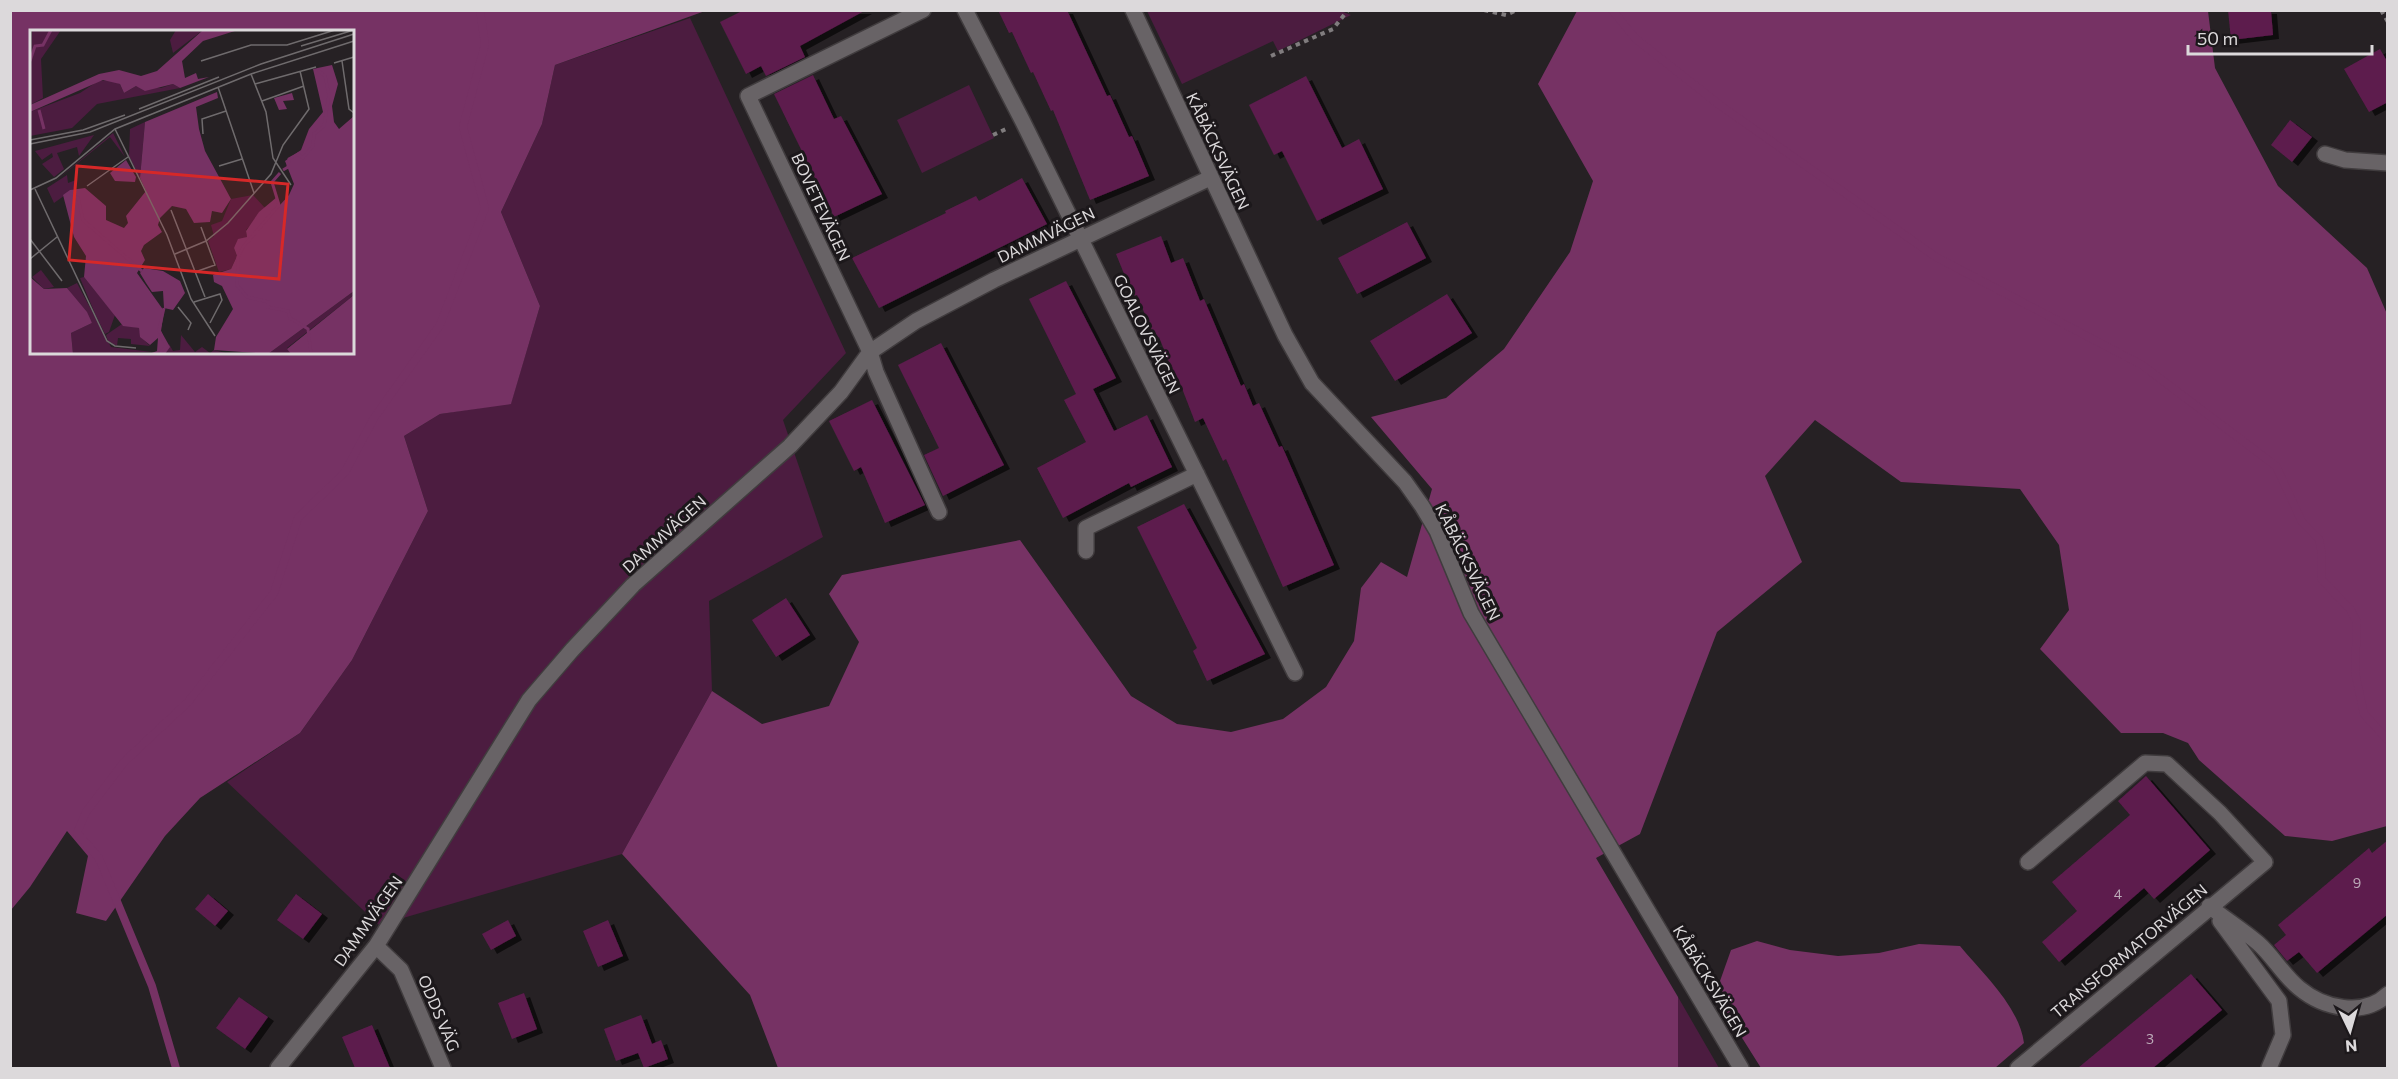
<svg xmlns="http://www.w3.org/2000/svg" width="2398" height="1079" viewBox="0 0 2398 1079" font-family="Commissioner,sans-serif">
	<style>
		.green { fill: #4c1c40 }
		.forest { fill: #763264; fill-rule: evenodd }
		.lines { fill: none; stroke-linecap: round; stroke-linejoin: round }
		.stream { stroke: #763264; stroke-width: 8 }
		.building { fill: #5d1b4d; filter: url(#shadow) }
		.minor-casing { stroke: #403c3e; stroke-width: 18 }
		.path { stroke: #807c7e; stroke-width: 4; stroke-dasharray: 4.5 4.5; stroke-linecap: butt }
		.minor { stroke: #686366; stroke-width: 15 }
		.labels { text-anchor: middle; stroke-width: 6; stroke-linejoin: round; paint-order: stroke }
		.number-label { font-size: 14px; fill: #bcaab8 }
		.street-label { font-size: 16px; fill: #dcd9db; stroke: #1c181b }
		.inset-river { fill: none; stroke: #763264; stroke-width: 3 }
		.inset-road { fill: none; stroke: #6f6b6d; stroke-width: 1.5 }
		.view { fill: #d62828; fill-opacity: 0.15; stroke: #d62828; stroke-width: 3 }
		.inset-edge { fill: none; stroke: #dcd9db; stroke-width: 3 }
	</style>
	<defs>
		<filter id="shadow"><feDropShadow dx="6" dy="4" stdDeviation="0" flood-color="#0009"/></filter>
	</defs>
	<rect width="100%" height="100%" fill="#262124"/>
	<path class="green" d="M 1338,10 L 1351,15 L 1278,51 L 1273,41 L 1182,84 L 1147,11 Z
		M 690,18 L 846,353 L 783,420 L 823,537 L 709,601 L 712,691 L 622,854 L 379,925 L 227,782 L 300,733 L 352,660 L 428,511 L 404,436 L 440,414 L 511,403 L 540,306 L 501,212 L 542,124 L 555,65 Z
		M 969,85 L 994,138 L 922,173 L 897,120 Z
		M 1678,997 L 1719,1068 L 1678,1068 Z"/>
	<path class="forest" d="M 11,10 L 705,11 L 555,65 L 542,124 L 501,212 L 540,306 L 511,404 L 440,414 L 404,436 L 428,511 L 352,660 L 300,733 L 200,798 L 165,836 L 106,921 L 76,913 L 88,856 L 67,831 L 30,887 L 11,910 ZM 32,32 L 352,32 L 352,352 L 32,352 Z
		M 1577,11 L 2208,11 L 2215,68 L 2278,186 L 2367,268 L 2387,314 L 2387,826 L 2332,841 L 2285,836 L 2199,760 L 2188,743 L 2163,733 L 2121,733 L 2040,649 L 2069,610 L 2059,545 L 2020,489 L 1901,482 L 1815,420 L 1765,476 L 1802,562 L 1717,632 L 1640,834 L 1596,858 L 1678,997 L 1678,1068 L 778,1068 L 750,995 L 622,854 L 712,691 L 762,724 L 829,706 L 859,642 L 829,594 L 842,575 L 1020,540 L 1131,696 L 1177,724 L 1231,732 L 1283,719 L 1326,687 L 1354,641 L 1361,588 L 1381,562 L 1407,577 L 1432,489 L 1371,417 L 1446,398 L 1504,349 L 1570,252 L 1593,181 L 1538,84 Z
		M 1757,941 L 1790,950 L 1838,956 L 1879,953 L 1919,944 L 1960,946 C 1983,974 2019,1006 2024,1043 L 1995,1068 L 1761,1068 L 1722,1006 L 1720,981 L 1731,950 Z"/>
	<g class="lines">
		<path class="stream" d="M 1612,10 L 1636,39 L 1721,106 L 1936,257 L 2142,365 L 2276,466 L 2302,522 L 2319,539 L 2322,554 L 2321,579 L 2350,609 L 2357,622 L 2355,672 L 2364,714 L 2388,740
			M 176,1068 L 152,986 L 99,858 L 77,833 L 86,812 L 124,762 L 188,702 L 274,593 L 298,518 L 345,472 L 374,418 L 440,325 L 485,208 L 463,127 L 485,44 L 480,10"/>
	</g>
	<path class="building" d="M 744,10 L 866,10 L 800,46 L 805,57 L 766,76 L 761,66 L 746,74 L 720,22 Z
		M 998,10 L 1067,10 L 1107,96 L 1110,95 L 1129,137 L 1132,136 L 1149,176 L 1090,200 L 1053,110 L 1051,111 L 1033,72 L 1031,73 L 1012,32 L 1009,33 Z
		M 2228,10 L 2271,10 L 2273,35 L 2231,40 Z
		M 2380,49 L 2388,63 L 2388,102 L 2369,112 L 2344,69 Z
		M 813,75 L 834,119 L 841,116 L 882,194 L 834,217 L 774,94 Z
		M 1306,76 L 1342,148 L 1359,139 L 1383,189 L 1317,221 L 1282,151 L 1274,155 L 1249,105 Z
		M 2290,120 L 2312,137 L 2292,162 L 2271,145 Z
		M 1022,178 L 1047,224 L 879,308 L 852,258 L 946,213 L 945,211 L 976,196 L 979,201 Z
		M 1407,222 L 1426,258 L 1357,294 L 1338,258 Z
		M 1161,236 L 1171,263 L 1183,258 L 1200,301 L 1204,299 L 1241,386 L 1244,384 L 1253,406 L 1259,403 L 1279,447 L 1282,446 L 1334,565 L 1283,587 L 1226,459 L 1223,461 L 1203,418 L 1195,422 L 1178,378 L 1176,380 L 1159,337 L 1155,339 L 1137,295 L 1133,296 L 1116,254 Z
		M 1066,281 L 1116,378 L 1093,389 L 1114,431 L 1147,415 L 1172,467 L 1131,487 L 1129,483 L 1063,518 L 1037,468 L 1086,442 L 1064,400 L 1076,394 L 1029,299 Z
		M 1447,294 L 1472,333 L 1395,381 L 1370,341 Z
		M 941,343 L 1004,465 L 943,496 L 924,455 L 939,448 L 898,365 Z
		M 872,400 L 925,505 L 885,523 L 861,467 L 854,471 L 829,421 Z
		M 1184,504 L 1265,654 L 1207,681 L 1193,651 L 1197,648 L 1137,527 Z
		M 786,598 L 810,635 L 776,657 L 752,620 Z
		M 2146,776 L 2210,850 L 2154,899 L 2144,888 L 2059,962 L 2042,942 L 2077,911 L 2052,882 L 2130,815 L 2118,801 Z
		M 2388,840 L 2388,914 L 2317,973 L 2299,952 L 2287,961 L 2274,945 L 2286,935 L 2278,925 L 2369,848 L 2372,853 Z
		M 208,894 L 228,911 L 215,926 L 195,909 Z
		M 296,894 L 322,914 L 303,939 L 277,920 Z
		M 508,920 L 516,936 L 491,950 L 482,934 Z
		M 608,920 L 623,956 L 598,967 L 583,931 Z
		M 2191,974 L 2222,1010 L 2153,1068 L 2078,1068 Z
		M 524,993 L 537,1029 L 512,1039 L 498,1003 Z
		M 239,997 L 268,1017 L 245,1049 L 216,1028 Z
		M 641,1015 L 652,1044 L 661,1040 L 668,1059 L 644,1068 L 638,1053 L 616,1061 L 604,1029 Z
		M 372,1025 L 390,1068 L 355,1068 L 342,1037 Z"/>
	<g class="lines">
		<g class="minor-casing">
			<path id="minor" d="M 923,10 L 748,96 L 870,352 L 876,372 L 939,512
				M 965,10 L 1022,120 L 1295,673
				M 1133,10 L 1285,335 L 1312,383 L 1405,482 L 1422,506 L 1437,531 L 1471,613 L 1741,1068
				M 2325,154 L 2345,160 L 2388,163
				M 1086,551 L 1086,528 L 1197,474
				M 2209,906 C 2225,919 2243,930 2258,943 C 2273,956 2283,975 2299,988 C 2323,1008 2363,1018 2388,994
				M 2220,921 L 2279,1001 L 2283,1035 L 2269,1068
				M 376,946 L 401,970 L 443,1068
				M 278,1068 L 376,946 L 529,700 L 572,650 L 633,585 L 790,446 L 841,392 L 870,352 L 916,321 L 994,280 L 1210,178
				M 2018,1068 L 2265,862 L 2220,813 L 2167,764 L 2145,763 L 2028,862"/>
		</g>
		<path class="path" d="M 1484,10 L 1506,15 L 1517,10
			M 2381,10 L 2388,22
			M 1271,56 L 1333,29 L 1348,10
			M 993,135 L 1006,129"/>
		<use href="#minor" class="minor"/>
	</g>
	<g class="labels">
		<g class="number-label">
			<text x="2357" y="888">9</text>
			<text x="2118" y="899">4</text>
			<text x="2150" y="1044">3</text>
		</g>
		<g class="street-label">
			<text transform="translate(1218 151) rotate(65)" y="6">KÅBÄCKSVÄGEN</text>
			<text transform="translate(821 207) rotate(65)" y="6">BOVETEVÄGEN</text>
			<text transform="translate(1046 235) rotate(-26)" y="6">DAMMVÄGEN</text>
			<text transform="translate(1147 334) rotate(64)" y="6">GOALOVSVÄGEN</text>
			<text transform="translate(664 534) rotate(-42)" y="6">DAMMVÄGEN</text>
			<text transform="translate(1468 562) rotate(64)" y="6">KÅBÄCKSVÄGEN</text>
			<text transform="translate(368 921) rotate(-55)" y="6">DAMMVÄGEN</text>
			<text transform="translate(2129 951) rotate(-40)" y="6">TRANSFORMATORVÄGEN</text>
			<text transform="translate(1710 981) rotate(59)" y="6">KÅBÄCKSVÄGEN</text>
			<text transform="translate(439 1013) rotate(67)" y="6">ODDS VÄG</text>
		</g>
	</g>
	<g transform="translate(30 30)">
		<rect width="324" height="324" fill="#262124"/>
		<path d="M 2,0 L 31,0 L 11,29 L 13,68 L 0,75 ZM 146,0 L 173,0 L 143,23 L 140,10 ZM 81,50 L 90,54 L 94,63 L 106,56 L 131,58 L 143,54 L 150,58 L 67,74 L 42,98 L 0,106 L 0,82 L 50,63 L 68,51 ZM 115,92 L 110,148 L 99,126 L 100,99 ZM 83,103 L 95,127 L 80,107 L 23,153 ZM 64,105 L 49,126 L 47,117 L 27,123 L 34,139 L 24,147 L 12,134 L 23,127 L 22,123 L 12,130 L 5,121 ZM 37,145 L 38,153 L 46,150 L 45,158 L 24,173 L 17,158 ZM 223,165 L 235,178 L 216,200 L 217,207 L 204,218 L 207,226 L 201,239 L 189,242 L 178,211 L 184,206 L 181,195 L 192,191 L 201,169 ZM 11,240 L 24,257 L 14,259 L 2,247 ZM 54,247 L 85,285 L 79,302 L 75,304 L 66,286 L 50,248 ZM 47,253 L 81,317 L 122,322 L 43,324 L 41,303 L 62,293 L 37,258 ZM 324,261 L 324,265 L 257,318 L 261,324 L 238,324 ZM 92,294 L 109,298 L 111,307 L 120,316 L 101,314 L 101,309 L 88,308 L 87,316 L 78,311 L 76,305 ZM 151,305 L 165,322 L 172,317 L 180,323 L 184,320 L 199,324 L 135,324 L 139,314 L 143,321 L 150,320 Z" fill="#4c1c40"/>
		<path d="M 173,0 L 208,0 L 173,11 L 152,31 L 155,48 L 166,43 L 168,49 L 179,47 L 150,58 L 143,54 L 115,61 L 106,56 L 94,63 L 90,54 L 73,50 L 0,82 L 0,75 L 69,44 L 89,40 L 111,46 L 127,41 ZM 302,35 L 308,54 L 302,76 L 304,92 L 309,99 L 324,86 L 324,261 L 238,324 L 184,320 L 186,307 L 203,279 L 192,256 L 184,252 L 183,245 L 201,239 L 207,226 L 204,218 L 208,209 L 217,207 L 216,201 L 229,182 L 247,167 L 250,175 L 259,165 L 264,154 L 255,131 L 271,120 L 279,99 L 293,82 L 283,39 ZM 187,62 L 188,68 L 166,77 L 169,99 L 175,121 L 201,169 L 192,183 L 182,181 L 180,192 L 164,193 L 156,179 L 142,176 L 130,188 L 128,195 L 132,202 L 114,215 L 111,221 L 115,230 L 107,243 L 134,281 L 131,301 L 140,317 L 135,324 L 119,324 L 127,321 L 128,308 L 120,315 L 110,307 L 109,298 L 93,296 L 54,247 L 56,226 L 44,207 L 33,165 L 40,160 L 55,158 L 76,176 L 76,190 L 94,198 L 98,193 L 96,186 L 116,161 L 110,148 L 115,92 ZM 262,63 L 264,70 L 253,71 L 257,79 L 249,80 L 244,68 ZM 96,130 L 106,147 L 105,152 L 85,151 L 80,143 ZM 114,238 L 133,241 L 150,251 L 155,263 L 143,280 L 134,278 L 133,261 L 122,262 L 116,253 L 110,243 ZM 0,247 L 14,259 L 37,258 L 57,282 L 62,293 L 41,303 L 43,324 L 0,324 ZM 324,265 L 324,324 L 261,324 L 257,319 Z" fill="#763264"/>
		<path class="inset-river" d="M 0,31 L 5,16 L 13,15 L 21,0M 9,80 L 14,99M 253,140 L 258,137 L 259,129 L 268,124 L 273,128 L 283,116 L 284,104 L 294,96 L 299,65 L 295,46 L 288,40M 250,143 L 242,152 L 249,175 L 213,217 L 208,227 L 207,255 L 217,267 L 238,272 L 238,277 L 258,281 L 260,288 L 278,299 L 281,324M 40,163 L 48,168 L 53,190 L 112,241M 129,324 L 136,316 L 129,300 L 134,278"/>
		<path class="inset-road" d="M 271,16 L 324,0M 171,31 L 221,15 L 257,15 L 305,0M 312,31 L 319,79 L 324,83M 304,33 L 324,27M 221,44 L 236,82 L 243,128 L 261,155M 225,54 L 286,37M 188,57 L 224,163M 232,71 L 274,56M 109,79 L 189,47M 85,99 L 137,205 L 161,269 L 185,306M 173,104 L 172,89 L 196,81M 0,110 L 53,100 L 95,85M 0,114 L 60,102 L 231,34 L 324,4M 189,136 L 212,129M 57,156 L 98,127M 5,159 L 77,311 L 85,316 L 106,318M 0,160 L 26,148 L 85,99 L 221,44 L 324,11M 141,180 L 175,267M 0,209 L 32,251M 145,224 L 176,211 L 198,193 L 241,144 L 253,115 L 279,79 L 270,41M 0,229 L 27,207M 165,242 L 185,235 L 171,197M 164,272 L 190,264 L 192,270 L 180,293M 148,277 L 161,293 L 158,300"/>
		<path class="view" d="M 47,136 L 258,154 L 249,249 L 39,230 Z"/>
		<rect width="324" height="324" class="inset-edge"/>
	</g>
	<rect width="2398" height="1079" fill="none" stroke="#dcd9db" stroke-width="24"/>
	<g transform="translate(2350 1031) rotate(175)" stroke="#1c181b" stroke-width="4.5" paint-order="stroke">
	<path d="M0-4.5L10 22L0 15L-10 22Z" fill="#dcd9db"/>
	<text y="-9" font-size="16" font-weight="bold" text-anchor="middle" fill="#dcd9db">N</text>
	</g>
	<path d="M2188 45v9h184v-9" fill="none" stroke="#dcd9db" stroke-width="3"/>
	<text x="2197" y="45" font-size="18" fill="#dcd9db" stroke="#1c181b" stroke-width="4.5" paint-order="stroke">50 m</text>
</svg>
